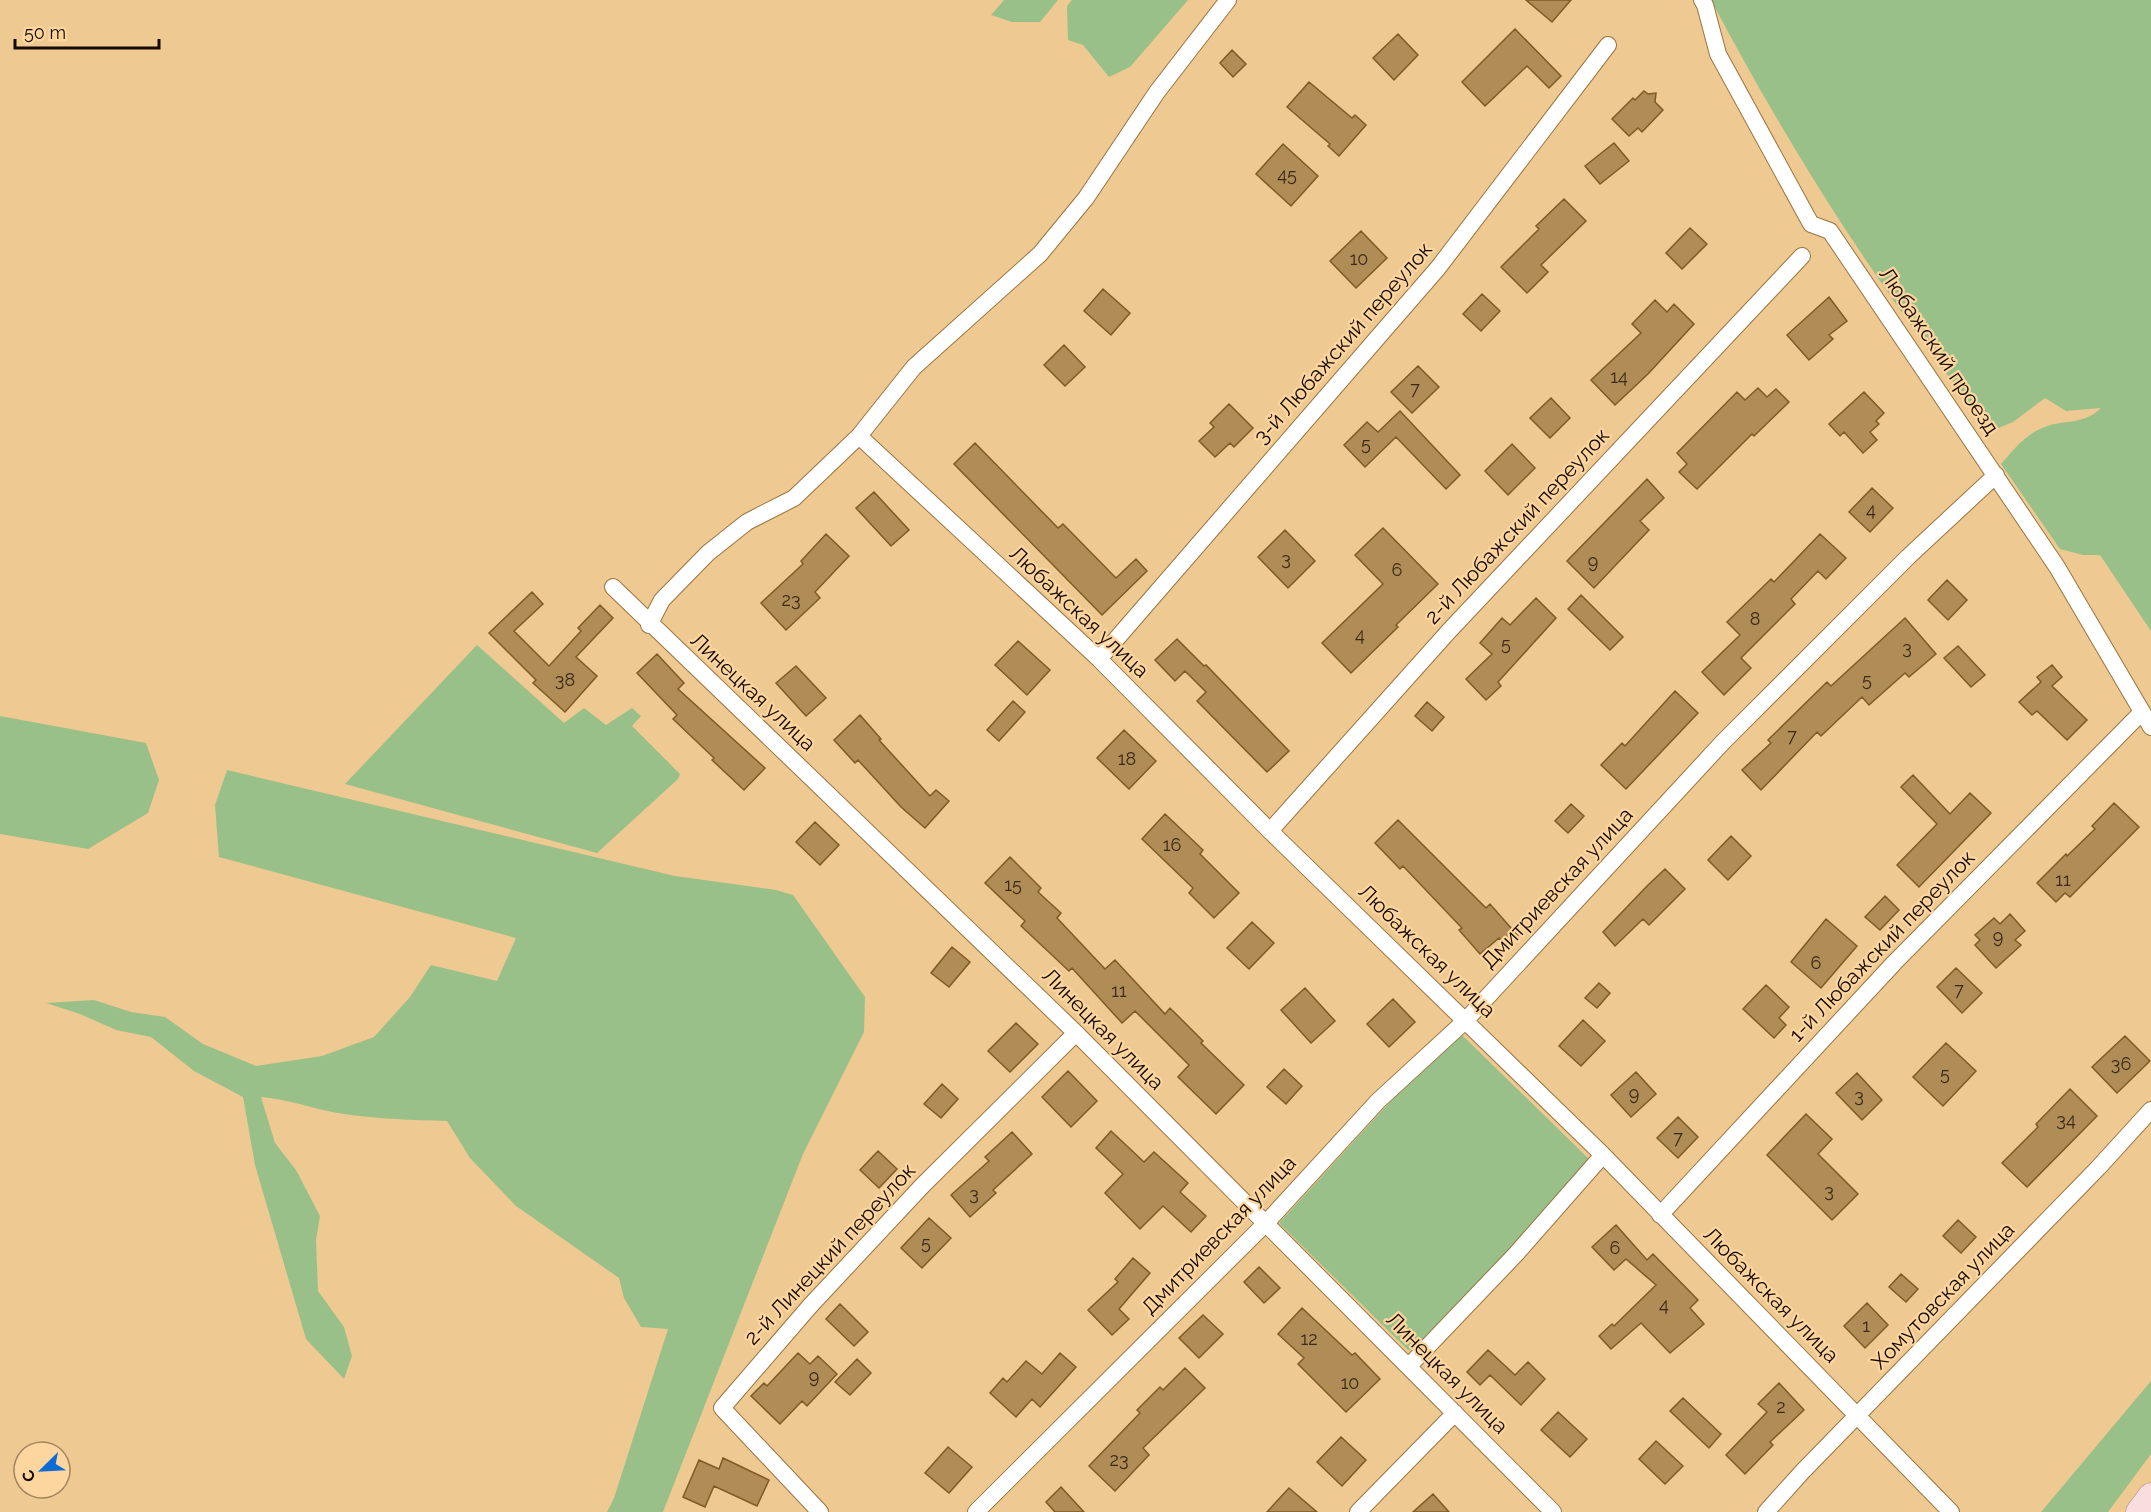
<svg xmlns="http://www.w3.org/2000/svg" width="2151" height="1512" viewBox="0 0 2151 1512" font-family="Raleway,sans-serif">
	<style>
		.green { fill: #9ac089 }
		.building { fill: #b08c57; stroke: #7d5b25; stroke-width: 1.5 }
		.lines { fill: none; stroke-linecap: round; stroke-linejoin: round }
		.street-casing { stroke: #987540; stroke-width: 18 }
		.primary-casing { stroke: #a78583; stroke-width: 27 }
		.street { stroke: #fff; stroke-width: 16 }
		.primary { stroke: #f9dedf; stroke-width: 26 }
		.labels { text-anchor: middle; stroke-width: 4.5; stroke-linejoin: round; paint-order: stroke }
		.number-label { font-size: 18px; fill: #3c2a16 }
		.street-label { font-size: 21px; fill: #160900; stroke: #fcd69e }
	</style>
	<rect width="100%" height="100%" fill="#efc992"/>
	<path class="green" d="M 1004,0 L 1058,0 L 1040,22 L 1012,22 L 991,15 Z
		M 1072,0 L 1188,0 L 1130,67 L 1109,77 L 1083,45 L 1068,40 L 1067,6 Z
		M 1711,0 L 2151,0 L 2151,631 L 2100,555 L 2083,555 L 2060,549 L 2001,464 C 2013,451 2024,436 2040,429 C 2062,418 2081,427 2101,408 L 2066,411 L 2045,398 L 2013,422 L 1991,431 C 1884,297 1791,152 1711,0 Z
		M 477,645 L 564,723 L 584,708 L 606,725 L 632,708 L 641,716 L 632,726 L 680,774 L 678,779 L 597,853 L 345,784 Z
		M 0,716 L 146,743 L 159,780 L 148,813 L 88,849 L 0,834 Z
		M 227,770 L 675,876 L 776,890 L 793,895 L 865,997 L 864,1032 L 803,1154 L 663,1512 L 607,1512 L 614,1498 L 668,1329 L 641,1327 L 624,1298 L 619,1278 L 516,1206 L 470,1158 L 447,1121 C 413,1120 378,1119 344,1114 C 316,1110 289,1099 261,1097 L 275,1143 L 296,1170 L 320,1216 L 316,1240 L 318,1291 L 344,1327 L 352,1356 L 344,1379 L 306,1339 L 255,1165 L 243,1097 L 194,1071 L 151,1037 L 116,1030 L 80,1014 L 46,1003 L 94,1000 L 131,1012 L 165,1017 L 203,1044 L 256,1066 L 322,1056 L 374,1037 L 410,997 L 431,965 L 497,981 L 516,938 L 219,857 L 215,805 Z
		M 1462,1035 L 1590,1160 L 1419,1352 L 1408,1350 L 1279,1223 L 1389,1103 Z
		M 2151,1381 L 2151,1454 L 2108,1512 L 2041,1512 Z"/>
	<path class="building" d="M 1526,0 L 1571,0 L 1552,22 Z
		M 1515,29 L 1561,76 L 1549,88 L 1527,66 L 1485,106 L 1462,82 Z
		M 1398,34 L 1418,55 L 1394,80 L 1373,58 Z
		M 1232,50 L 1246,64 L 1233,77 L 1220,63 Z
		M 1309,82 L 1352,118 L 1355,115 L 1366,125 L 1339,156 L 1328,146 L 1330,144 L 1287,107 Z
		M 1644,91 L 1648,94 L 1656,93 L 1655,102 L 1663,110 L 1642,132 L 1638,128 L 1629,136 L 1612,119 L 1633,98 L 1635,100 Z
		M 1614,143 L 1629,161 L 1600,184 L 1585,166 Z
		M 1283,144 L 1318,176 L 1291,206 L 1256,174 Z
		M 1564,199 L 1586,221 L 1541,265 L 1548,272 L 1527,293 L 1501,267 L 1539,229 L 1536,226 Z
		M 1690,228 L 1707,244 L 1682,269 L 1666,253 Z
		M 1361,231 L 1387,258 L 1356,288 L 1330,261 Z
		M 1103,289 L 1130,313 L 1111,335 L 1084,311 Z
		M 1482,294 L 1500,311 L 1481,331 L 1463,314 Z
		M 1829,297 L 1847,321 L 1829,335 L 1833,339 L 1809,360 L 1787,335 Z
		M 1655,300 L 1667,312 L 1674,304 L 1694,324 L 1648,374 L 1615,405 L 1591,380 L 1641,333 L 1632,324 Z
		M 1064,345 L 1085,367 L 1065,386 L 1044,365 Z
		M 1418,366 L 1439,387 L 1412,413 L 1391,392 Z
		M 1758,388 L 1767,397 L 1776,389 L 1789,402 L 1754,436 L 1752,434 L 1697,489 L 1679,472 L 1687,464 L 1677,453 L 1737,392 L 1745,400 Z
		M 1864,392 L 1884,413 L 1876,421 L 1879,424 L 1870,432 L 1877,440 L 1863,453 L 1844,432 L 1840,436 L 1829,424 Z
		M 1551,398 L 1570,418 L 1550,438 L 1530,418 Z
		M 1229,404 L 1253,428 L 1234,447 L 1230,443 L 1215,457 L 1199,441 L 1214,427 L 1210,423 Z
		M 1400,411 L 1460,475 L 1446,489 L 1396,437 L 1365,467 L 1344,445 L 1367,422 L 1378,432 Z
		M 975,443 L 1058,528 L 1063,524 L 1116,578 L 1136,559 L 1147,571 L 1102,615 L 954,464 Z
		M 1512,444 L 1535,468 L 1508,495 L 1485,471 Z
		M 1647,479 L 1664,498 L 1640,521 L 1649,530 L 1594,588 L 1567,561 Z
		M 1872,488 L 1893,508 L 1870,532 L 1849,512 Z
		M 874,492 L 909,530 L 891,546 L 856,508 Z
		M 1383,528 L 1438,584 L 1396,625 L 1398,627 L 1351,673 L 1322,643 L 1383,584 L 1355,555 Z
		M 1285,530 L 1315,561 L 1288,588 L 1258,557 Z
		M 826,534 L 849,556 L 815,592 L 820,598 L 786,630 L 761,603 L 803,564 L 801,561 Z
		M 1820,534 L 1846,558 L 1826,579 L 1818,571 L 1791,599 L 1795,604 L 1741,658 L 1751,668 L 1724,695 L 1702,672 L 1740,635 L 1727,622 L 1771,579 L 1774,582 Z
		M 1947,580 L 1967,600 L 1948,620 L 1928,600 Z
		M 532,592 L 543,604 L 514,631 L 549,666 L 581,631 L 578,628 L 600,605 L 613,618 L 576,657 L 597,676 L 565,712 L 533,683 L 536,680 L 489,633 Z
		M 1581,595 L 1623,637 L 1610,650 L 1568,609 Z
		M 1536,598 L 1556,618 L 1498,682 L 1501,686 L 1486,700 L 1466,679 L 1492,654 L 1480,643 L 1502,618 L 1510,625 Z
		M 1905,618 L 1936,654 L 1909,677 L 1905,673 L 1869,705 L 1862,697 L 1821,736 L 1817,732 L 1761,790 L 1742,770 L 1771,743 L 1768,740 L 1827,682 L 1831,686 Z
		M 1177,639 L 1204,666 L 1206,665 L 1289,751 L 1267,772 L 1197,701 L 1206,692 L 1185,671 L 1175,681 L 1155,660 Z
		M 1018,641 L 1050,670 L 1027,695 L 995,665 Z
		M 1958,646 L 1985,675 L 1971,687 L 1944,658 Z
		M 657,654 L 684,683 L 678,689 L 765,768 L 744,790 L 712,760 L 714,758 L 673,719 L 677,715 L 637,673 Z
		M 2052,665 L 2062,677 L 2052,686 L 2087,720 L 2067,740 L 2037,711 L 2032,715 L 2019,702 L 2041,682 L 2037,677 Z
		M 796,666 L 826,698 L 806,716 L 776,683 Z
		M 1675,691 L 1698,713 L 1626,789 L 1601,765 L 1622,743 L 1625,746 Z
		M 1013,701 L 1025,712 L 999,741 L 987,730 Z
		M 1427,702 L 1444,717 L 1432,731 L 1415,716 Z
		M 860,715 L 881,739 L 879,740 L 930,796 L 936,790 L 949,801 L 925,828 L 901,807 L 858,760 L 855,763 L 834,740 Z
		M 1124,730 L 1156,761 L 1129,789 L 1097,758 Z
		M 1913,775 L 1950,814 L 1970,793 L 1991,813 L 1919,887 L 1897,865 L 1937,824 L 1901,787 Z
		M 2114,803 L 2139,827 L 2070,897 L 2065,893 L 2056,902 L 2037,883 L 2066,854 L 2067,856 L 2095,829 L 2092,826 Z
		M 1571,804 L 1584,816 L 1568,833 L 1555,821 Z
		M 1165,814 L 1203,850 L 1200,854 L 1239,893 L 1214,918 L 1189,893 L 1193,888 L 1142,839 Z
		M 1398,820 L 1486,908 L 1490,904 L 1518,936 L 1506,946 L 1499,938 L 1480,954 L 1459,930 L 1462,928 L 1403,866 L 1400,869 L 1375,843 Z
		M 815,822 L 839,845 L 820,865 L 796,842 Z
		M 1731,836 L 1751,856 L 1728,880 L 1708,860 Z
		M 1010,857 L 1041,888 L 1038,892 L 1061,913 L 1057,918 L 1105,969 L 1115,960 L 1165,1014 L 1170,1008 L 1203,1041 L 1201,1043 L 1244,1085 L 1216,1114 L 1178,1077 L 1189,1065 L 1135,1011 L 1122,1023 L 1072,968 L 1069,971 L 1021,926 L 1025,921 L 985,883 Z
		M 1665,869 L 1685,889 L 1649,925 L 1643,919 L 1615,946 L 1603,932 L 1648,885 Z
		M 1885,896 L 1899,910 L 1880,930 L 1865,917 Z
		M 2010,914 L 2025,931 L 2015,940 L 2021,945 L 1996,968 L 1975,945 L 1980,940 L 1975,935 L 1994,918 L 2000,924 Z
		M 1826,919 L 1857,946 L 1821,988 L 1791,962 Z
		M 1252,922 L 1274,943 L 1249,969 L 1227,948 Z
		M 952,947 L 970,962 L 949,987 L 931,973 Z
		M 1956,968 L 1982,993 L 1962,1013 L 1937,987 Z
		M 1599,983 L 1610,993 L 1597,1008 L 1585,998 Z
		M 1766,985 L 1789,1007 L 1779,1018 L 1786,1025 L 1774,1038 L 1743,1009 Z
		M 1305,988 L 1335,1021 L 1311,1043 L 1281,1010 Z
		M 1393,999 L 1415,1022 L 1389,1047 L 1367,1024 Z
		M 1583,1020 L 1605,1041 L 1581,1066 L 1559,1046 Z
		M 1016,1023 L 1038,1044 L 1010,1072 L 988,1051 Z
		M 2125,1036 L 2150,1061 L 2117,1093 L 2092,1067 Z
		M 1946,1043 L 1976,1071 L 1943,1106 L 1913,1077 Z
		M 1284,1069 L 1302,1086 L 1286,1104 L 1267,1087 Z
		M 1068,1071 L 1097,1101 L 1071,1127 L 1042,1097 Z
		M 1636,1072 L 1656,1094 L 1631,1117 L 1611,1095 Z
		M 1857,1073 L 1882,1100 L 1862,1120 L 1836,1093 Z
		M 942,1084 L 958,1099 L 941,1118 L 924,1104 Z
		M 2070,1089 L 2097,1116 L 2027,1187 L 2002,1163 L 2038,1127 L 2036,1124 Z
		M 1806,1114 L 1832,1139 L 1818,1154 L 1858,1194 L 1832,1220 L 1767,1155 Z
		M 1678,1117 L 1698,1137 L 1678,1158 L 1657,1138 Z
		M 1111,1131 L 1144,1162 L 1154,1152 L 1188,1183 L 1180,1192 L 1206,1216 L 1191,1232 L 1163,1206 L 1140,1229 L 1105,1193 L 1123,1174 L 1096,1148 Z
		M 1012,1132 L 1032,1154 L 993,1190 L 996,1193 L 970,1217 L 951,1195 L 989,1161 L 985,1157 Z
		M 878,1151 L 897,1169 L 879,1188 L 860,1170 Z
		M 929,1218 L 951,1238 L 922,1268 L 901,1248 Z
		M 1958,1220 L 1976,1237 L 1961,1253 L 1943,1236 Z
		M 1616,1225 L 1647,1260 L 1653,1254 L 1698,1300 L 1690,1308 L 1704,1324 L 1670,1353 L 1641,1323 L 1611,1349 L 1599,1336 L 1612,1324 L 1614,1326 L 1656,1285 L 1626,1259 L 1614,1270 L 1592,1247 Z
		M 1133,1258 L 1150,1273 L 1119,1309 L 1129,1319 L 1112,1335 L 1088,1310 L 1118,1282 L 1115,1279 Z
		M 1259,1267 L 1280,1288 L 1264,1303 L 1244,1282 Z
		M 1901,1274 L 1918,1289 L 1906,1302 L 1889,1287 Z
		M 1867,1303 L 1888,1325 L 1865,1348 L 1844,1326 Z
		M 840,1304 L 868,1332 L 854,1346 L 826,1319 Z
		M 1302,1308 L 1352,1355 L 1355,1353 L 1380,1379 L 1346,1412 L 1298,1364 L 1304,1358 L 1278,1334 Z
		M 1203,1315 L 1223,1334 L 1199,1358 L 1179,1338 Z
		M 1488,1350 L 1515,1375 L 1528,1362 L 1545,1379 L 1521,1405 L 1490,1375 L 1480,1385 L 1467,1372 Z
		M 798,1353 L 810,1364 L 818,1356 L 837,1374 L 807,1406 L 802,1401 L 780,1424 L 751,1396 L 764,1383 L 767,1386 Z
		M 1060,1353 L 1076,1367 L 1040,1407 L 1032,1399 L 1016,1417 L 990,1393 L 1003,1378 L 1007,1382 L 1026,1361 L 1042,1374 Z
		M 857,1359 L 871,1373 L 850,1395 L 835,1382 Z
		M 1185,1368 L 1205,1388 L 1143,1448 L 1149,1455 L 1115,1491 L 1089,1466 L 1140,1413 L 1137,1410 L 1160,1387 L 1163,1390 Z
		M 1779,1383 L 1804,1410 L 1770,1442 L 1773,1445 L 1745,1474 L 1726,1455 L 1767,1412 L 1758,1404 Z
		M 1683,1398 L 1721,1434 L 1709,1448 L 1670,1411 Z
		M 1558,1412 L 1587,1439 L 1570,1457 L 1541,1430 Z
		M 1341,1437 L 1366,1460 L 1342,1486 L 1317,1462 Z
		M 1656,1441 L 1683,1466 L 1665,1484 L 1639,1459 Z
		M 948,1447 L 972,1467 L 949,1493 L 925,1473 Z
		M 723,1458 L 769,1480 L 757,1506 L 714,1486 L 705,1507 L 683,1497 L 699,1460 L 719,1469 Z
		M 1061,1487 L 1084,1512 L 1055,1512 L 1046,1502 Z
		M 1289,1488 L 1317,1512 L 1267,1512 Z
		M 1433,1494 L 1449,1512 L 1413,1512 Z"/>
	<g class="lines">
		<g class="street-casing">
			<path id="street" d="M 1702,0 L 1705,5 L 1718,54 L 1811,224 L 1830,231 L 2057,567 L 2151,727
				M 859,436 L 1099,659 L 1270,831 L 1603,1155 L 1951,1512
				M 613,587 L 1076,1033 L 1553,1512
				M 649,625 L 662,600 L 708,553 L 747,522 L 794,498 L 859,436 L 914,367 L 1040,254 L 1086,198 L 1157,92 L 1228,0
				M 1099,659 L 1438,268 L 1608,45
				M 1270,831 L 1449,631 L 1802,256
				M 1660,1215 L 1895,962 L 2142,712
				M 1409,1366 L 1516,1254 L 1603,1155
				M 820,1512 L 722,1408 L 810,1306 L 922,1186 L 1076,1033
				M 976,1512 L 1266,1223 L 1378,1101 L 1466,1020 L 1723,742 L 1908,557 L 1996,475
				M 1358,1512 L 1455,1413
				M 1766,1512 L 1803,1471 L 2098,1168 L 2151,1110"/>
		</g>
		<g class="primary-casing">
			<path id="primary" d="M 2139,1512 L 2151,1496"/>
		</g>
		<use href="#street" class="street"/>
		<use href="#primary" class="primary"/>
	</g>
	<g class="labels">
		<g class="number-label">
			<text x="1287" y="181">45</text>
			<text x="1359" y="265">10</text>
			<text x="1619" y="383">14</text>
			<text x="1415" y="395">7</text>
			<text x="1366" y="450">5</text>
			<text x="1871" y="516">4</text>
			<text x="1286" y="565">3</text>
			<text x="1593" y="568">9</text>
			<text x="1397" y="576">6</text>
			<text x="791" y="606">23</text>
			<text x="1755" y="625">8</text>
			<text x="1360" y="641">4</text>
			<text x="1506" y="650">5</text>
			<text x="1907" y="654">3</text>
			<text x="565" y="686">38</text>
			<text x="1867" y="686">5</text>
			<text x="1792" y="742">7</text>
			<text x="1127" y="765">18</text>
			<text x="1172" y="851">16</text>
			<text x="2063" y="886">11</text>
			<text x="1013" y="891">15</text>
			<text x="1998" y="943">9</text>
			<text x="1816" y="969">6</text>
			<text x="1959" y="996">7</text>
			<text x="1119" y="997">11</text>
			<text x="2121" y="1070">36</text>
			<text x="1945" y="1080">5</text>
			<text x="1634" y="1100">9</text>
			<text x="1859" y="1102">3</text>
			<text x="2066" y="1126">34</text>
			<text x="1678" y="1144">7</text>
			<text x="1829" y="1197">3</text>
			<text x="974" y="1200">3</text>
			<text x="926" y="1249">5</text>
			<text x="1615" y="1254">6</text>
			<text x="1664" y="1311">4</text>
			<text x="1866" y="1332">1</text>
			<text x="1309" y="1345">12</text>
			<text x="814" y="1383">9</text>
			<text x="1350" y="1389">10</text>
			<text x="1781" y="1413">2</text>
			<text x="1119" y="1466">23</text>
		</g>
		<g class="street-label">
			<text transform="translate(1343 343) rotate(-49)" y="7">3-й Любажский переулок</text>
			<text transform="translate(1939 351) rotate(56)" y="7">Любажский проезд</text>
			<text transform="translate(1517 526) rotate(-47)" y="7">2-й Любажский переулок</text>
			<text transform="translate(1079 612) rotate(43)" y="7">Любажская улица</text>
			<text transform="translate(753 692) rotate(43)" y="7">Линецкая улица</text>
			<text transform="translate(1557 888) rotate(-47)" y="7">Дмитриевская улица</text>
			<text transform="translate(1882 946) rotate(-46)" y="7">1-й Любажский переулок</text>
			<text transform="translate(1427 951) rotate(44)" y="7">Любажская улица</text>
			<text transform="translate(1103 1029) rotate(45)" y="7">Линецкая улица</text>
			<text transform="translate(1219 1235) rotate(-46)" y="7">Дмитриевская улица</text>
			<text transform="translate(830 1254) rotate(-47)" y="7">2-й Линецкий переулок</text>
			<text transform="translate(1771 1295) rotate(45)" y="7">Любажская улица</text>
			<text transform="translate(1943 1296) rotate(-46)" y="7">Хомутовская улица</text>
			<text transform="translate(1447 1373) rotate(45)" y="7">Линецкая улица</text>
		</g>
	</g>
	<g transform="translate(42 1470) rotate(246)"><circle r="28" fill="#fcd69e" stroke="#a0845f" stroke-width="1.5"/>
	<path d="M0-4.5L10 22L0 15L-10 22Z" fill="#0c6bd4"/>
	<text y="-9" font-size="16" font-weight="bold" text-anchor="middle" fill="#160900">С</text>
	</g>
	<path d="M15 39v9h144v-9" fill="none" stroke="#160900" stroke-width="3"/>
	<text x="24" y="39" font-size="18" fill="#160900" stroke="#fcd69e" stroke-width="4.5" paint-order="stroke">50 m</text>
</svg>
